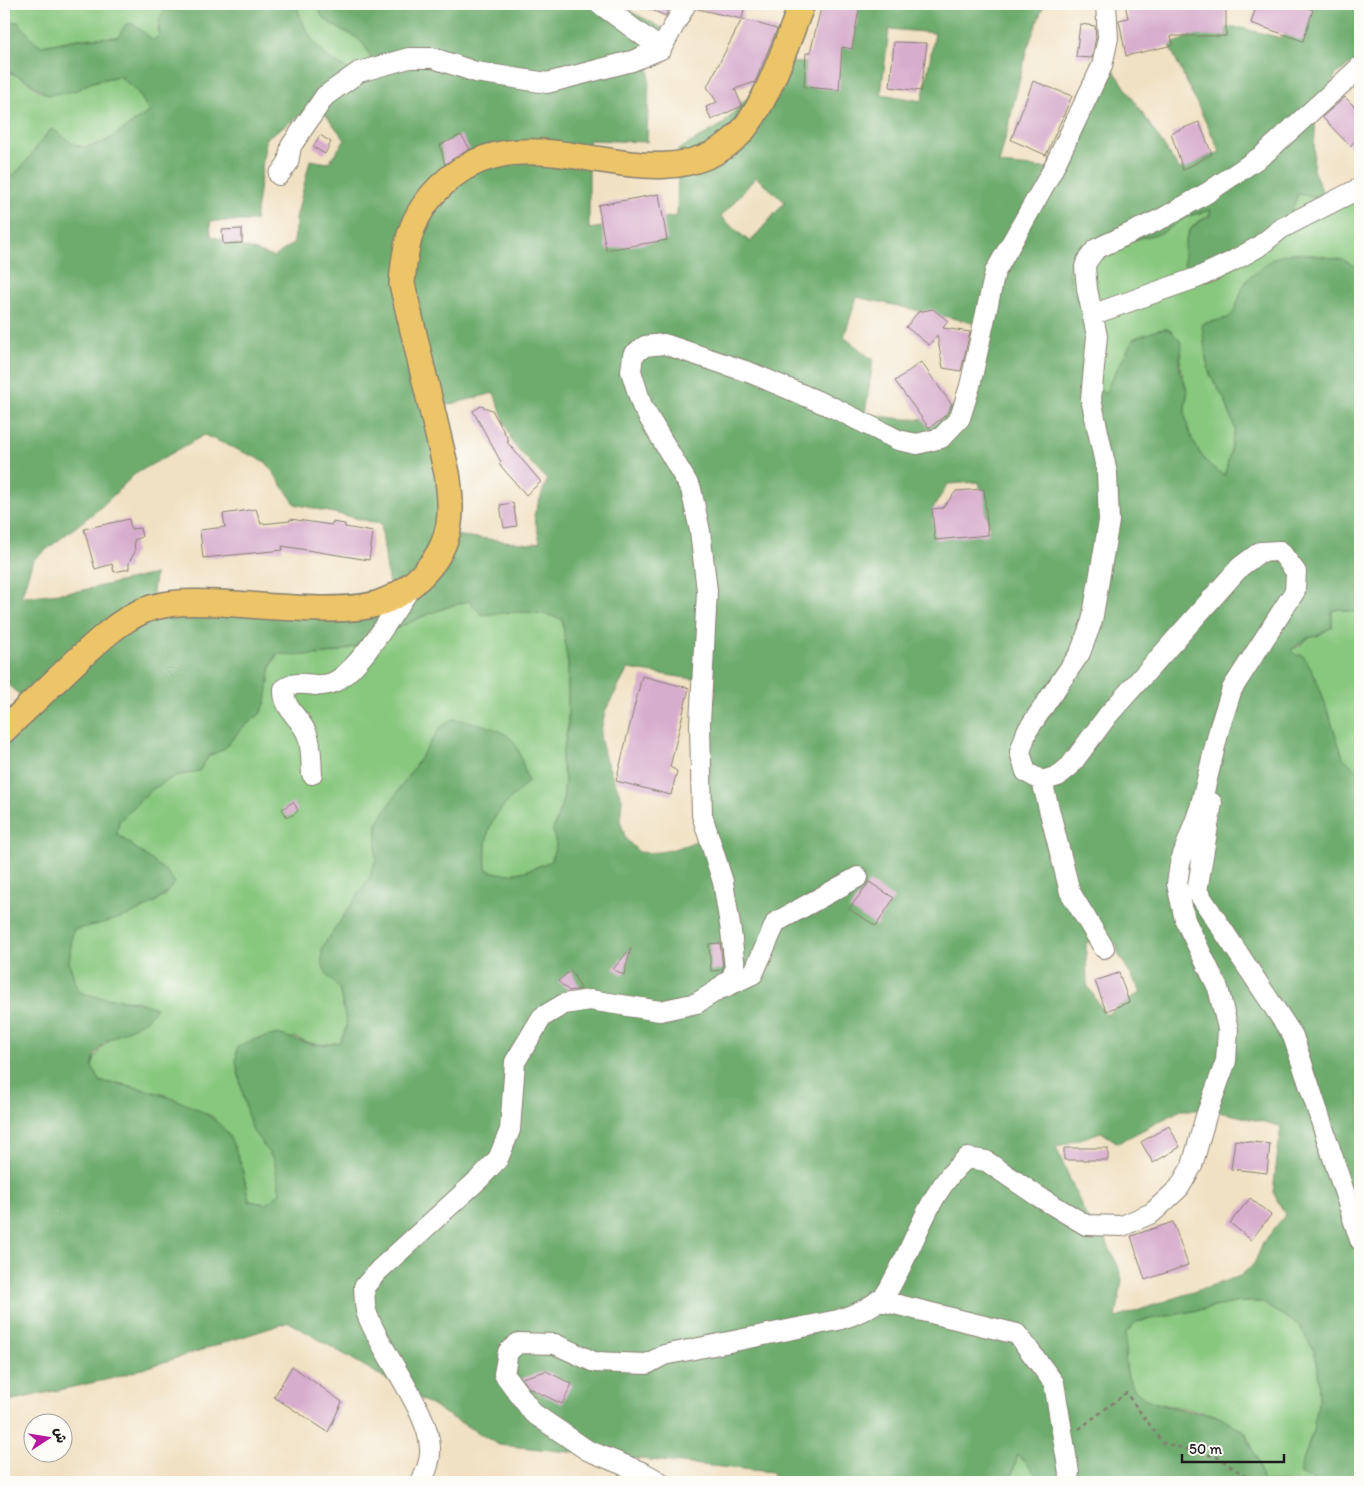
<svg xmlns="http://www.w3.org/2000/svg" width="1364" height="1486" viewBox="0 0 1364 1486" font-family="Itim,'Playpen Sans Arabic',sans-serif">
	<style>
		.green { fill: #87c77e; stroke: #52724d }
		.forest { fill: #6dac6d; stroke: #446444; fill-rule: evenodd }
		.building { fill: #d7adcd }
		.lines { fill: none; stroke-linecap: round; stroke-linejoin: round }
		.minor-casing { stroke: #867e70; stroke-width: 22 }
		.major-casing { stroke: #867e70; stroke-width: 28 }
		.path { stroke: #867e70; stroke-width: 2.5; stroke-dasharray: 4 4; stroke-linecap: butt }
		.minor { stroke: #fff; stroke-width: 20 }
		.major { stroke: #edc569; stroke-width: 25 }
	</style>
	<rect width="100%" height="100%" fill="#fdfcf7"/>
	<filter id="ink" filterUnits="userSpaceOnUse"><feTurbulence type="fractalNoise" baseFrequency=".02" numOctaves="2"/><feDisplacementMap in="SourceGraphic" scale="10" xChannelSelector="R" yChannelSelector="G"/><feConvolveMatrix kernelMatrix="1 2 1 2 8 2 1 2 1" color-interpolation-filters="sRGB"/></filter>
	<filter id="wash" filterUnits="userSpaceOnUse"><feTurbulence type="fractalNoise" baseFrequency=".0096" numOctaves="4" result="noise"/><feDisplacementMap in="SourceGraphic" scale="20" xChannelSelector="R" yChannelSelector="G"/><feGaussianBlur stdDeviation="1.12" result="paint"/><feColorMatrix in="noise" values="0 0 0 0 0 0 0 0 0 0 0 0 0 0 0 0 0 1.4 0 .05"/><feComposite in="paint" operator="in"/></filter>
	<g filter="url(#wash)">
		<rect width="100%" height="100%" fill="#f1e1c3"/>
		<path class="green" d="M 4,4 L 168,4 L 158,28 L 159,36 L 153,40 L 133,24 L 126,24 L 118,37 L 78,39 L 42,46 L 35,42 L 18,22 L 4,22 Z
			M 296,4 L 316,4 C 328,38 363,24 371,61 L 353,71 C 322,61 305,34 296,4 Z
			M 4,70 L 23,78 L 41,92 L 75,91 L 92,82 L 119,76 L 137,91 L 150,112 C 130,121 104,151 79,146 C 70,144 61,133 51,129 C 36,145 27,166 8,179 L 4,179 Z
			M 1360,182 L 1360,269 L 1336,259 L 1307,254 L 1292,253 L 1274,258 L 1248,279 L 1243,287 L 1234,312 L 1228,318 L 1202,324 L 1206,359 L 1211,377 L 1225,400 L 1235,428 L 1225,476 C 1204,466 1184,434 1185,410 C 1185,403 1188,397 1187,391 C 1184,376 1177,369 1182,354 L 1174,334 L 1168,329 C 1138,327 1114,370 1105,395 L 1100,389 L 1083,304 L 1073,291 L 1069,272 L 1071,263 L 1110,245 L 1153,235 L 1188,216 L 1212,210 C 1209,217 1207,216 1201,220 C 1183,230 1185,246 1184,263 L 1295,201 L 1298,194 L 1326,199 Z
			M 469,601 L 499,613 L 512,610 L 547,614 L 562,619 L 568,665 L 568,726 L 561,761 L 565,779 L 563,800 L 553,830 L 556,845 L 551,861 C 530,870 508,880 486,869 C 483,819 496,814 528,782 L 514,742 L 416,765 L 377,823 L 376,859 L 370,877 L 322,948 L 328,977 L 339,988 L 347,1026 L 340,1042 C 322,1046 311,1045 294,1037 L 253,1131 L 274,1160 L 281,1192 L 266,1204 L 249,1201 L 241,1163 L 213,1117 L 162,1094 L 118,1083 L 101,1082 L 92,1067 C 99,1040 122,1031 146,1020 L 140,1001 L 94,998 L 78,991 L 69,962 L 73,929 C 108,922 135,916 166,895 L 154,862 L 117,834 L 119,821 L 151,790 L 175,776 L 199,771 L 209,756 L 224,749 L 242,728 L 260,714 L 271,666 L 277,654 C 295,654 319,657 338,652 C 382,639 423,611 469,601 Z
			M 1339,609 L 1360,613 L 1360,637 L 1357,640 L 1360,676 L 1360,774 L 1343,757 L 1319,686 L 1311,672 L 1291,650 L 1299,646 L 1308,638 L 1317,636 L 1332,627 L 1332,611 Z
			M 1240,1302 L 1261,1302 L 1299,1325 L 1315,1353 L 1318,1367 L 1319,1398 L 1313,1431 L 1306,1449 L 1313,1480 L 1317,1482 L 1263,1482 C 1255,1467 1255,1446 1245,1432 C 1242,1428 1235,1427 1231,1425 C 1226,1423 1221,1417 1215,1415 C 1153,1397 1120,1417 1126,1332 L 1136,1322 Z
			M 1018,1454 L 1043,1482 L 1010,1482 Z"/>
		<path class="forest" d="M 168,4 L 296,4 C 305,34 322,61 353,71 L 371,61 C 363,24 328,38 316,4 L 617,4 L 677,36 L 650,43 L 647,142 L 589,140 L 589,229 L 677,216 L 678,150 L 723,124 L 780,63 L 837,62 L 854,4 L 1044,4 L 1027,49 L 999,164 L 1056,169 L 1106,58 L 1179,169 L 1220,152 L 1169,45 L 1211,28 L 1241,28 L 1281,38 L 1317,4 L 1360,4 L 1360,58 L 1336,74 L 1316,113 L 1313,170 L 1326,199 L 1298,194 L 1290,216 L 1285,222 L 1192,275 L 1186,271 C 1181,247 1184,226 1209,217 L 1211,210 L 1188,216 L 1162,233 L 1110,245 L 1071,263 L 1069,272 L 1073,291 L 1087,312 L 1092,383 L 1105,394 C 1113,374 1124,357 1134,338 C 1141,337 1162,327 1167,329 C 1170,330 1173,333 1176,336 C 1186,345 1180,352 1179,364 C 1178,374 1187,383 1187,394 C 1187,400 1184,406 1185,413 C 1188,437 1202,465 1225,475 L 1235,428 L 1225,400 L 1211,377 L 1206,359 L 1202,324 L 1228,318 L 1234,312 L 1243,287 L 1248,279 L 1274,258 L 1292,253 L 1307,254 L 1344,260 L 1360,269 L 1360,613 L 1339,609 L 1332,611 L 1332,627 L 1317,636 L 1308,638 L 1291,650 L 1296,655 L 1302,655 L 1307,661 L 1319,686 L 1343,757 L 1360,774 L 1360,1482 L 1317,1482 L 1299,1473 L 1313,1431 L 1319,1398 L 1318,1367 L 1315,1353 L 1299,1325 L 1261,1302 L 1240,1302 L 1136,1322 L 1126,1333 C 1122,1393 1133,1400 1190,1411 C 1198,1413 1209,1413 1217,1416 C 1226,1420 1234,1427 1244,1431 L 1257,1459 L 1263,1482 L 1043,1482 L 1018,1454 L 1010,1482 L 775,1482 L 772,1472 L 499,1445 L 289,1322 L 114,1378 L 4,1402 L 4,722 L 25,699 L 4,682 L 4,314 L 8,311 L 4,303 L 4,179 L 8,179 C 27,166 36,145 52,129 C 60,133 70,144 79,146 C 104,151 130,122 150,112 L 137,91 L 119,76 L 92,82 L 75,91 L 48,95 L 23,78 L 4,70 L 4,22 L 18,22 L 35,42 L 42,46 L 78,39 L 118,37 L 126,24 L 133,24 L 153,40 L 159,36 L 159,19 ZM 889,29 L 935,33 L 922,101 L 881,94 ZM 322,110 L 345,140 L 328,163 L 310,160 L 296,219 L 294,243 L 274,257 L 211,236 L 210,221 L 255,221 L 266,138 L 305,112 ZM 756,177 L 785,202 L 750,242 L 721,217 ZM 857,297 L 984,325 L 958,402 C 932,428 898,418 865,414 L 873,360 L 844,337 ZM 494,393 L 513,444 L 547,480 L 534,515 L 540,542 L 530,544 L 453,535 L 440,407 ZM 204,435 L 266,462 L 295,504 L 381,524 L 390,594 L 152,602 L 155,574 L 79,591 L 21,597 L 33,560 L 100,508 L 135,474 ZM 979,482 L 990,529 L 939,539 L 932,510 L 948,484 ZM 469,601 L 482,615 C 513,612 532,609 562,619 L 568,665 L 568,726 L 561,761 L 565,779 L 563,800 L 553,830 L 556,845 L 551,861 C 530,870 508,880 486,869 C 483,819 496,814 528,782 C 524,771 521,752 514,742 C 502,727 470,721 453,719 L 440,728 L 377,823 L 376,859 L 370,877 L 322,948 L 322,964 L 328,977 L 339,988 L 347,1026 L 340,1042 L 324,1045 L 310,1044 L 278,1034 L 252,1040 L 237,1047 L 236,1062 L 247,1114 L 253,1131 L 274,1160 L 280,1193 L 266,1204 L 249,1201 C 245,1181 238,1145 224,1129 C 203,1103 134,1084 101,1082 L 92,1067 L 95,1054 L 105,1042 L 146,1020 L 156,1008 C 131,997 103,1002 78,991 L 69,962 L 73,930 C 111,921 150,915 175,883 L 167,872 L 117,834 L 119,821 L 151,790 L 175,776 L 199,771 L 209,756 L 224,749 L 242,728 L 260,714 L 266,702 L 271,666 L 276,654 C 295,654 319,657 338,652 C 383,639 423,611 469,601 ZM 628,669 L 699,680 L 708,836 C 684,846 665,855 639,852 L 626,839 L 620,821 L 622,799 L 605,758 L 600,737 L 605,711 ZM 1086,942 L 1116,943 L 1119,955 L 1141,992 L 1106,1015 L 1087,985 ZM 1181,1110 L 1212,1110 L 1281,1126 L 1273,1192 L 1285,1215 L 1263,1243 L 1254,1264 L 1240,1276 L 1116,1318 L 1122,1280 L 1118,1266 L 1106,1241 L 1086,1216 L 1056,1147 L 1101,1132 L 1118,1143 Z"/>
		<g id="blocks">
			<path class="building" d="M 637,4 L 670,4 L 666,16 Z
				M 698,4 L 745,4 L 742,19 L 697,9 Z
				M 822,4 L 860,4 L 852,49 L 842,47 L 839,90 L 804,87 L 806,53 L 810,53 Z
				M 1125,4 L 1226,4 L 1226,36 L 1171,36 L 1173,45 L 1126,56 L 1119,20 L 1128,18 Z
				M 1257,4 L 1295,4 L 1313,10 L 1303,41 L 1251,23 Z
				M 742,19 L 777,29 L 755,82 L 735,89 L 742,106 L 711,120 L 706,107 L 717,102 L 707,87 Z
				M 1080,24 L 1095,26 L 1096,37 L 1092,58 L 1076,57 Z
				M 894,42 L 927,43 L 921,91 L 890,87 Z
				M 1033,81 L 1072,96 L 1046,155 L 1011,140 Z
				M 1345,97 L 1360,112 L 1360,135 L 1350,146 L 1322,117 Z
				M 1199,122 L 1212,154 L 1183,170 L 1171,133 Z
				M 320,135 L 331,142 L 325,154 L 313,147 Z
				M 461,135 L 470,149 L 445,165 L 440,145 Z
				M 659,194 L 667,240 L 606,250 L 598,205 Z
				M 242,229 L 242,243 L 223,244 L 222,230 Z
				M 933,309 L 948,321 L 943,328 L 970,332 L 961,371 L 943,368 L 937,335 L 929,345 L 906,327 L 918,312 Z
				M 921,362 L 952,405 L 946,415 L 929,428 L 895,381 Z
				M 481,406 L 492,410 L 509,441 L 507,442 L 541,482 L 526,495 L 499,464 L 501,462 L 473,411 Z
				M 984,489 L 988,535 L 935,540 L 932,509 L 943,508 L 956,491 Z
				M 513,503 L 517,526 L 504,528 L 500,505 Z
				M 256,509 L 261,524 L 290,521 L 290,519 L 332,525 L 332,522 L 345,524 L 345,527 L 373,532 L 369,560 L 282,546 L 283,550 L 203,558 L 200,530 L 225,527 L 223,514 Z
				M 129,519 L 131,529 L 140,528 L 142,537 L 134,540 L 135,552 L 129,562 L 129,569 L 114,572 L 112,564 L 95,569 L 84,529 Z
				M 642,676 L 689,688 L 670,767 L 677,771 L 671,795 L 616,781 Z
				M 293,802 L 298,810 L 295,814 L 287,817 L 282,809 Z
				M 869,882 L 894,898 L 876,926 L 849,909 Z
				M 720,943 L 723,967 L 722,970 L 711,971 L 709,944 Z
				M 631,948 L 624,975 L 613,969 Z
				M 571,970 L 581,989 L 569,991 L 558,981 Z
				M 1119,973 L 1129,1002 L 1106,1011 L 1095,981 Z
				M 1169,1126 L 1180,1147 L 1153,1163 L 1141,1142 Z
				M 1235,1140 L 1270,1144 L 1267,1173 L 1231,1169 Z
				M 1064,1148 L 1108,1148 L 1108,1160 L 1064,1160 Z
				M 1250,1198 L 1271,1215 L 1251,1240 L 1230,1223 Z
				M 1173,1222 L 1188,1265 L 1145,1280 L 1131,1236 Z
				M 292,1366 L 342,1402 L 328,1432 L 274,1397 Z
				M 546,1371 L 572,1384 L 562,1404 L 529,1388 L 522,1378 Z"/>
		</g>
	</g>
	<g filter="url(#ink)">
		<use href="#blocks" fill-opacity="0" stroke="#867e70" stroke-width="1"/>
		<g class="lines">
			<g class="minor-casing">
				<path id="minor" d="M 600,4 L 661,49 L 686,4
					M 279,175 L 288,163 L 291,146 L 325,96 L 359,72 L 409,58 L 433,58 L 476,72 L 547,83 L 632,61 L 661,49
					M 1094,314 L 1199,277 L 1231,262 L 1258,247 L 1282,228 L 1360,188
					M 312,774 C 311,762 312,745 307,734 C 300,717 283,709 284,689 C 300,677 315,690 332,683 C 358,672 393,613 410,589
					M 1042,781 L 1070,892 L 1104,948
					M 1212,803 L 1197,891 L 1293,1036 L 1360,1240
					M 723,988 L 753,974 L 776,922 L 858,877
					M 878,1300 L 1017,1334 L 1054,1383 L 1069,1473
					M 421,1482 C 426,1472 431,1461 430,1449 C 430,1412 381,1353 367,1314 C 364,1306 365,1296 364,1287 L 379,1270 L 479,1179 L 498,1159 L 510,1130 L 515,1062 L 542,1017 L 564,1004 L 590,1000 L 660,1011 L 697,1003 L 716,991 L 732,977 L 735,969 L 731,931 L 723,882 L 702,815 L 700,724 L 707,591 L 700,531 L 691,489 L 642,406 L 631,371 L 633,355 L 645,346 L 664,344 L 751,373 L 834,408 L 898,440 L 917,444 L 941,438 L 960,418 L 970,386 L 995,272 L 1051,173 L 1102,66 L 1108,38 L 1106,4
					M 660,1482 L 644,1473 L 587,1450 L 533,1413 L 504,1374 L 508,1352 L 518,1343 L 555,1344 L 594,1362 L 647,1364 L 664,1355 L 838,1320 C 854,1315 869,1309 882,1298 C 889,1292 893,1280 898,1272 C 919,1233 932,1187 967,1158 L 986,1161 L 1036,1195 L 1086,1225 L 1122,1226 L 1152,1213 L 1179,1188 L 1192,1166 L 1206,1116 L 1226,1061 L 1228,1029 L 1218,988 L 1185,920 L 1177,884 L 1180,863 L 1200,808 L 1220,726 L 1232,689 L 1295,591 L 1296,572 L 1280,551 L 1260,552 L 1240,567 L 1108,715 L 1070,766 L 1058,776 L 1042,781 L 1026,772 L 1020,752 L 1027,731 L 1080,653 L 1092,621 L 1109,521 L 1107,473 L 1091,399 L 1097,336 L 1087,289 L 1085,267 L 1087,261 L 1096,249 L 1165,217 L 1207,193 L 1263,155 L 1360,67"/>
			</g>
			<g class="major-casing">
				<path id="major" d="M 4,730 C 26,709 48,688 70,667 C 93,646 116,622 145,610 C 169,601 195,602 220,603 C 259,605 349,616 382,602 C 399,596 413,585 425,572 C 453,542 453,511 447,473 L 402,284 C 405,242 412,212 444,183 C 530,103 647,210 732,141 C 765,114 786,43 802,4"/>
			</g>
			<path class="path" d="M 1079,1429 L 1126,1393 L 1163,1443 L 1217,1457 L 1254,1482"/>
			<use href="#minor" class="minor"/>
			<use href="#major" class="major"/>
		</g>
	</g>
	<rect width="1364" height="1486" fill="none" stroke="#fdfcf7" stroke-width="20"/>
	<g transform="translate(48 1438) rotate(78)"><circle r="24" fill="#fdfcf7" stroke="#a3a29f"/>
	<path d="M0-4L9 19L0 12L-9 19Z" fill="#b5179e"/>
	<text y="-8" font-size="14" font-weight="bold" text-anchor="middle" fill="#1c1c1c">ش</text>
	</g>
	<path d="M1182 1454v8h102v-8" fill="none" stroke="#1c1c1c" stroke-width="2.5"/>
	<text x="1189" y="1454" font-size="15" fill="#1c1c1c" stroke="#fdfcf7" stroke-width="4" paint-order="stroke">50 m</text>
</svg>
